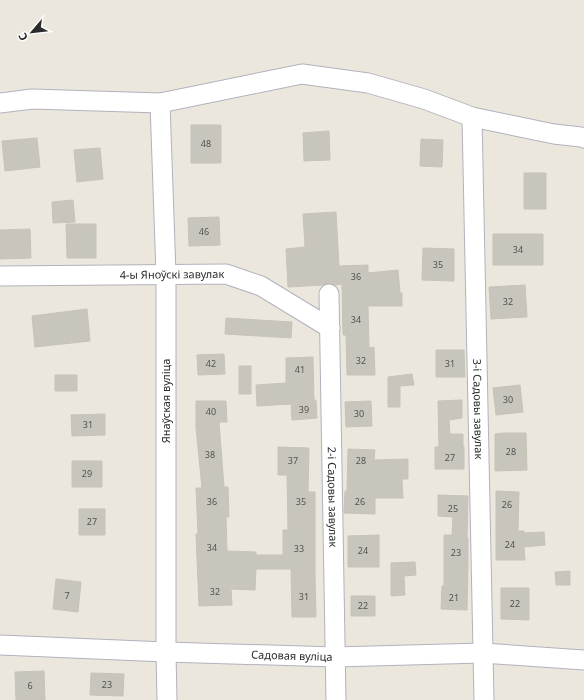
<svg xmlns="http://www.w3.org/2000/svg" width="584" height="700" viewBox="0 0 584 700" font-family="'Noto Sans',sans-serif">
	<style>
		.building { fill: #c8c5bc; stroke: #c7c3b7 }
		.lines { fill: none; stroke-linecap: round; stroke-linejoin: round }
		.minor-casing { stroke: #b1b2be; stroke-width: 21 }
		.minor { stroke: #fff; stroke-width: 19 }
		.labels { text-anchor: middle; stroke-width: 3.5; stroke-linejoin: round; paint-order: stroke }
		.number-label { font-size: 9px; fill: #52524f }
		.street-label { font-size: 11px; fill: #2b2b2b; stroke: #fff }
	</style>
	<rect width="100%" height="100%" fill="#ece7dd"/>
	<path class="building" d="M 191,125 L 221,125 L 221,163 L 191,163 Z
		M 329,131 L 330,160 L 304,161 L 303,133 Z
		M 37,138 L 40,167 L 5,171 L 2,141 Z
		M 421,139 L 443,140 L 442,167 L 420,166 Z
		M 100,148 L 103,179 L 77,182 L 74,150 Z
		M 524,173 L 546,173 L 546,209 L 524,209 Z
		M 73,200 L 75,222 L 53,223 L 52,202 Z
		M 336,212 L 339,266 L 368,265 L 368,273 L 398,270 L 400,293 L 402,293 L 402,306 L 368,306 L 369,348 L 374,347 L 375,375 L 347,375 L 346,335 L 343,335 L 342,284 L 335,285 L 328,283 L 323,285 L 288,287 L 286,249 L 305,247 L 303,214 Z
		M 219,217 L 220,245 L 189,246 L 188,218 Z
		M 66,224 L 96,224 L 96,258 L 67,258 Z
		M 30,229 L 31,258 L 0,259 L 0,230 Z
		M 493,234 L 543,234 L 543,265 L 493,265 Z
		M 423,248 L 454,249 L 454,281 L 422,280 Z
		M 525,285 L 527,317 L 491,319 L 489,287 Z
		M 87,309 L 90,341 L 35,347 L 32,316 Z
		M 226,318 L 292,322 L 291,338 L 225,334 Z
		M 436,350 L 464,350 L 465,377 L 436,377 Z
		M 224,354 L 225,374 L 198,375 L 197,355 Z
		M 313,357 L 314,400 L 316,400 L 317,418 L 292,420 L 291,404 L 257,406 L 256,385 L 286,383 L 286,358 Z
		M 239,366 L 251,366 L 251,394 L 239,394 Z
		M 412,374 L 414,385 L 400,386 L 400,407 L 388,407 L 388,377 Z
		M 55,375 L 77,375 L 77,391 L 55,391 Z
		M 520,385 L 523,412 L 496,415 L 493,388 Z
		M 462,400 L 462,418 L 449,420 L 450,434 L 463,434 L 463,447 L 464,447 L 464,469 L 435,469 L 435,447 L 439,447 L 438,401 Z
		M 196,401 L 226,401 L 227,422 L 219,422 L 224,487 L 228,487 L 229,517 L 226,517 L 227,551 L 256,552 L 256,555 L 283,555 L 283,530 L 288,530 L 287,475 L 278,475 L 278,447 L 309,448 L 308,492 L 315,492 L 315,577 L 316,617 L 292,617 L 291,569 L 256,569 L 255,590 L 231,589 L 232,605 L 199,606 L 196,534 L 198,534 L 196,488 L 202,488 L 196,428 Z
		M 371,401 L 372,426 L 346,427 L 345,402 Z
		M 105,414 L 105,435 L 72,436 L 71,415 Z
		M 504,433 L 526,433 L 527,470 L 495,471 L 495,434 Z
		M 348,449 L 375,450 L 374,460 L 408,459 L 408,479 L 402,479 L 403,498 L 375,498 L 375,514 L 344,513 L 345,491 L 347,491 Z
		M 72,461 L 102,461 L 102,487 L 72,487 Z
		M 496,491 L 519,492 L 518,531 L 524,531 L 524,533 L 544,532 L 545,545 L 524,547 L 525,560 L 496,560 Z
		M 438,495 L 468,496 L 467,538 L 468,538 L 468,567 L 467,610 L 441,609 L 442,586 L 444,586 L 444,535 L 452,535 L 453,517 L 438,516 Z
		M 79,509 L 105,509 L 105,535 L 79,535 Z
		M 379,535 L 379,567 L 348,567 L 348,536 Z
		M 415,562 L 416,575 L 404,576 L 405,595 L 391,596 L 391,563 Z
		M 570,571 L 570,585 L 556,585 L 555,572 Z
		M 56,579 L 81,582 L 78,612 L 53,609 Z
		M 501,588 L 529,588 L 529,620 L 501,619 Z
		M 351,596 L 375,596 L 375,616 L 351,616 Z
		M 44,671 L 45,700 L 16,700 L 15,672 Z
		M 91,673 L 124,674 L 123,696 L 90,695 Z"/>
	<g class="lines">
		<g class="minor-casing">
			<g id="minor">
				<path d="M 0,103 L 32,99 L 160,103 L 302,74 L 368,83 L 424,99 L 472,117 L 554,134 L 581,137 L 584,138"/>
				<path d="M 160,103 L 166,274 L 166,652 L 167,700"/>
				<path id="s1" d="M 472,117 L 484,700"/>
				<path id="s2" d="M 0,276 L 226,274 L 261,286 L 330,328"/>
				<path id="s3" d="M 329,294 L 336,700"/>
				<path id="s4" d="M 0,645 L 166,652 L 335,657 L 483,653 L 584,660"/>
			</g>
		</g>
		<use href="#minor" class="minor"/>
	</g>
	<g class="labels">
		<g class="number-label">
			<text x="206" y="147">48</text>
			<text x="204" y="235">46</text>
			<text x="518" y="253">34</text>
			<text x="438" y="268">35</text>
			<text x="356" y="280">36</text>
			<text x="508" y="305">32</text>
			<text x="356" y="323">34</text>
			<text x="361" y="364">32</text>
			<text x="211" y="367">42</text>
			<text x="450" y="367">31</text>
			<text x="300" y="373">41</text>
			<text x="508" y="403">30</text>
			<text x="304" y="413">39</text>
			<text x="211" y="415">40</text>
			<text x="359" y="417">30</text>
			<text x="88" y="428">31</text>
			<text x="511" y="455">28</text>
			<text x="210" y="458">38</text>
			<text x="450" y="461">27</text>
			<text x="293" y="464">37</text>
			<text x="361" y="464">28</text>
			<text x="87" y="477">29</text>
			<text x="212" y="505">36</text>
			<text x="301" y="505">35</text>
			<text x="360" y="505">26</text>
			<text x="507" y="508">26</text>
			<text x="453" y="512">25</text>
			<text x="92" y="525">27</text>
			<text x="510" y="548">24</text>
			<text x="212" y="551">34</text>
			<text x="299" y="552">33</text>
			<text x="363" y="554">24</text>
			<text x="456" y="556">23</text>
			<text x="215" y="595">32</text>
			<text x="67" y="599">7</text>
			<text x="304" y="600">31</text>
			<text x="454" y="601">21</text>
			<text x="515" y="607">22</text>
			<text x="363" y="609">22</text>
			<text x="107" y="688">23</text>
			<text x="30" y="689">6</text>
		</g>
		<g class="street-label">
			<text dy="4" stroke="none"><textPath href="#s2" startOffset="172">4-ы Яноўскі завулак</textPath></text>
			<text transform="translate(166 401) rotate(-90)" y="4">Янаўская вуліца</text>
			<text dy="4" stroke="none"><textPath href="#s1" startOffset="292">3-і Садовы завулак</textPath></text>
			<text dy="4" stroke="none"><textPath href="#s3" startOffset="203">2-і Садовы завулак</textPath></text>
			<text dy="4" stroke="none"><textPath href="#s4" startOffset="292">Садовая вуліца</textPath></text>
		</g>
	</g>
	<g transform="translate(32 32) rotate(242)" stroke="#ffffff" stroke-width="3" paint-order="stroke">
	<path d="M0-3L7 15L0 10L-7 15Z" fill="#2b2b2b"/>
	<text y="-6" font-size="11" font-weight="bold" text-anchor="middle" fill="#2b2b2b">С</text>
	</g>
</svg>
